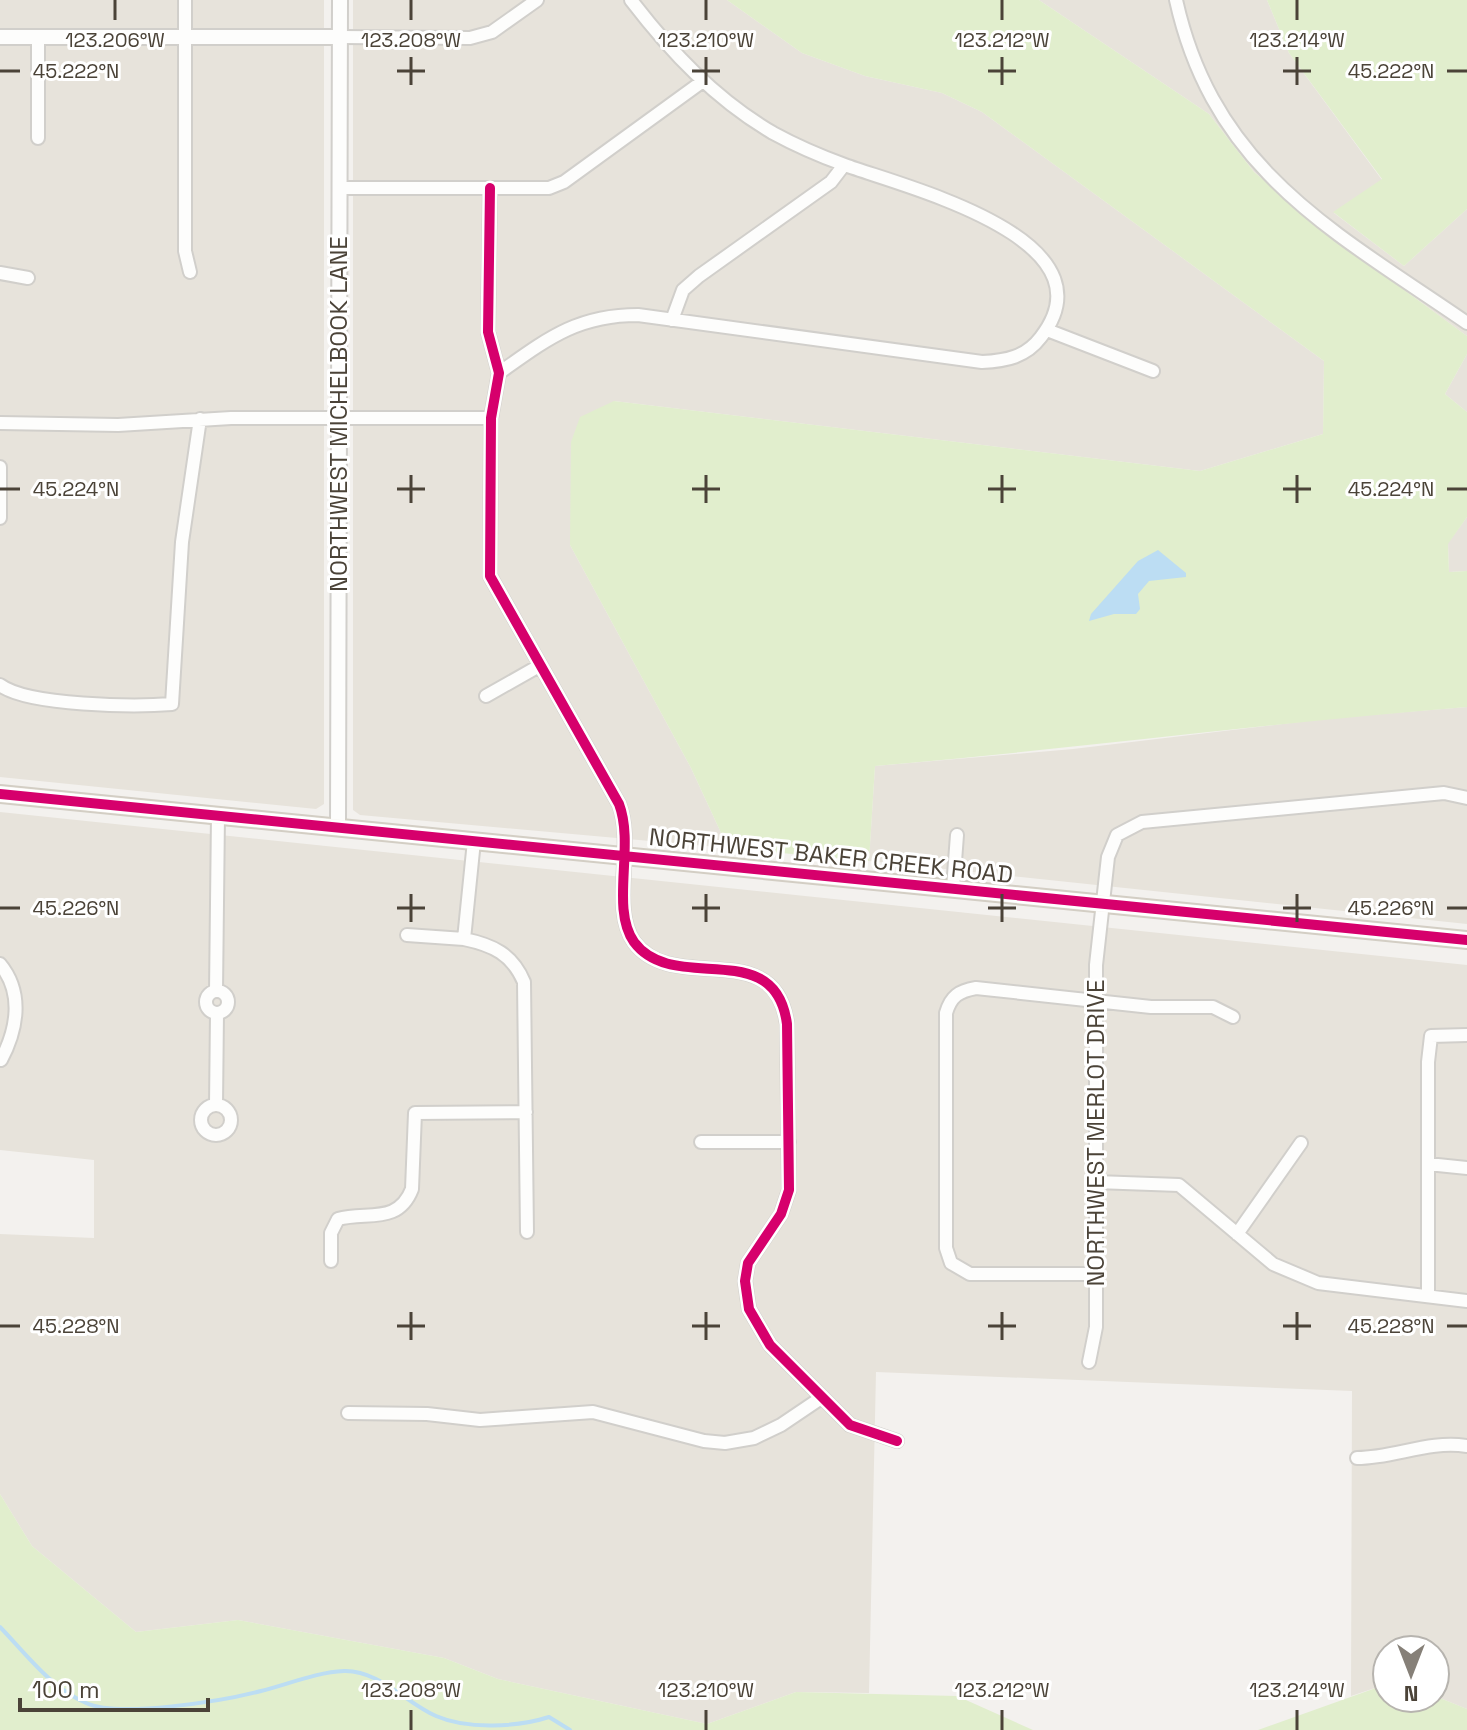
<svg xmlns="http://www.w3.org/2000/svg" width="1467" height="1730" viewBox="0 0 1467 1730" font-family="'Space Grotesk',sans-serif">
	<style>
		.residential { fill: #e7e3db }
		.green { fill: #e1eecd }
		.water { fill: #bcddf3 }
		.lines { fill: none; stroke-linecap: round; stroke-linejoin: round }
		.stream { stroke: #bcddf3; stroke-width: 4 }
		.minor-casing { stroke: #d1cfcb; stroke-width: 16 }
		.tertiary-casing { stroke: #d1cfcb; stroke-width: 18 }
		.secondary-casing { stroke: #d3cec4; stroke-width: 20 }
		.minor { stroke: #fdfdfc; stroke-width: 12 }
		.tertiary { stroke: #fdfdfc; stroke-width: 14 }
		.secondary { stroke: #f7f5f1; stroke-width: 16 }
		.cycleway-casing { stroke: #fff; stroke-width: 15 }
		.cycleway { stroke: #d6006c; stroke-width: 10 }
		.ticks { fill: none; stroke: #4b4338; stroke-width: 3 }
		.labels { text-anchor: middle; stroke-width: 6; stroke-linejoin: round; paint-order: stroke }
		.street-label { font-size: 24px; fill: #4b4338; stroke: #fff }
		.ticks-label { font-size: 20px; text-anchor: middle; fill: #4b4338; stroke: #fff; stroke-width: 6; stroke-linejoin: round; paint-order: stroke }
	</style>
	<rect width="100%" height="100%" fill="#f3f1ee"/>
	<path class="residential" d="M 0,0 L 324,0 L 324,804 L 316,809 L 0,777 Z
		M 353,0 L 727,0 L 802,53 L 865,76 L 942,93 L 982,112 L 1324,361 L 1323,434 L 1200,471 L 614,401 L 570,545 L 691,768 L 728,848 L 360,815 L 353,810 Z
		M 1039,0 L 1267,0 L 1289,53 L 1382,180 L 1334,213 L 1404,266 L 1467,209 L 1467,336 L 1332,237 L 1254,172 L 1209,114 Z
		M 1467,354 L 1467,412 L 1445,394 Z
		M 1467,517 L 1467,571 L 1449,572 L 1448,543 Z
		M 1467,707 L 1467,924 L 869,861 L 875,766 L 1073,749 L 1332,718 Z
		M 0,812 L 1467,965 L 1467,1709 L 1435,1696 L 1435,1650 L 1387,1650 L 1387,1684 L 1351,1696 L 1352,1391 L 876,1372 L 869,1693 L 796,1692 L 707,1724 L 498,1679 L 444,1658 L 238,1620 L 136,1632 L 32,1546 L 0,1494 L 0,1234 L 94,1238 L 94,1160 L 0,1150 Z"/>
	<path class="green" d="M 727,0 L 1039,0 L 1209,114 L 1254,172 L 1332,237 L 1467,336 L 1467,354 L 1445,394 L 1467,412 L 1467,517 L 1448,544 L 1449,572 L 1467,571 L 1467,707 C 1269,723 1073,749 875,766 L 869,861 L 728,848 L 691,768 L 570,545 L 571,442 L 580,417 L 614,401 L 1200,471 L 1323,434 L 1324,361 L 982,112 L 942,93 L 865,76 L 802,53 Z
		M 1267,0 L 1467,0 L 1467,209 L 1404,266 L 1333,212 L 1382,179 L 1289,53 Z
		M 0,1494 L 32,1546 L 136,1632 L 238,1620 L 444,1658 L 498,1679 L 707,1724 L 796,1692 L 957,1696 L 1033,1730 L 0,1730 Z
		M 1387,1684 L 1387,1698 L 1435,1696 L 1467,1709 L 1467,1730 L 1258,1730 Z"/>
	<path class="water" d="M 1158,550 L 1186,573 L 1186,577 L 1149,581 L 1138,594 L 1140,609 L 1136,614 L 1114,614 L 1089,621 L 1091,614 L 1138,561 Z"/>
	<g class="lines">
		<path class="stream" d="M 0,1627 C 26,1654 51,1688 86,1703 C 119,1718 223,1701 261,1691 C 286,1685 317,1672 344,1671 C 379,1670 406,1703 436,1716 C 468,1730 518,1727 549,1717 L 570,1730"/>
		<g class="minor-casing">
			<path id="minor" d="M 185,0 L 185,251 L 190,272
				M 1176,0 C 1214,171 1335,232 1467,323
				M 340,37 L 470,38 L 492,32 L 537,0
				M 38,138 L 38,37
				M 339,188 L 549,188 L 564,182 L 703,81
				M 490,188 L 488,332 L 499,373 L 491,418 L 490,576 L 619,804 C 635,846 610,908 634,942 C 674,996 775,934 787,1024 L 789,1190 L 781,1214 L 748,1263 L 745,1281 L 749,1309 L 770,1345 L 850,1425 L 897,1441
				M 0,273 L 28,278
				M 672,320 L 683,290 L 699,276 L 831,182 L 844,165
				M 1047,330 L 1153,371
				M 499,373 C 547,339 577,315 638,315 L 982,362 C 1006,361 1026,357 1041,337 C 1118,238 901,186 845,165 C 820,156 795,145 773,133 C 715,99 671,52 631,0
				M 0,423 L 118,425 L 231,418 L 491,418
				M 0,467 L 0,518
				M 0,685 C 28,706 136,707 172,704 L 182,542 L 200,419
				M 486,696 L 539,666
				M 474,841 L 464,939 C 493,945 512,954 524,982 L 527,1232
				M 953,888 L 957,835
				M 407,935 L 464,939
				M 0,964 C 24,993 17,1030 1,1060
				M 216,991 L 218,815
				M206 1002a11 11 0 1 1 22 0a11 11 0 1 1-22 0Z
				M 216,1105 L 217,1013
				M201 1120a15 15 0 1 1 30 0a15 15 0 1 1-30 0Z
				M 701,1142 L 789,1142
				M 1428,1164 L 1467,1168
				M 1096,1182 L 1179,1185 L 1273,1264 L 1318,1283 L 1467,1301
				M 1237,1234 L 1301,1143
				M 331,1261 L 331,1233 L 338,1219 C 367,1211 398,1225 412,1189 L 415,1113 L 526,1112
				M 1096,1274 L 970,1274 L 951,1263 L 946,1248 L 946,1013 C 951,996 959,991 976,988 L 1151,1007 L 1213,1007 L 1233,1017
				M 1428,1296 L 1428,1062 L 1431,1036 L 1467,1035
				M 1089,1362 L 1096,1327 L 1096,965 L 1108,857 L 1117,835 L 1142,822 L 1444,793 L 1467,798
				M 348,1413 L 427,1414 L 480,1420 L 593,1412 L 704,1441 L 725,1443 L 754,1438 L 781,1425 L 821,1398
				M 1357,1458 C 1395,1458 1428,1440 1467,1446"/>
		</g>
		<g class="tertiary-casing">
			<path id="tertiary" d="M 0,37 L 340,37
				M 338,828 L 340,0"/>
		</g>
		<g class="secondary-casing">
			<path id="secondary" d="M 0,794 L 1467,940"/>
		</g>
		<use href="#minor" class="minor"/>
		<use href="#tertiary" class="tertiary"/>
		<use href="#secondary" class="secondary"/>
		<g class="cycleway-casing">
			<path id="cycleway" d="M 490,188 L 488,332 L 499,373 L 491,418 L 490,576 L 619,804 C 635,846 610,908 634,942 C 674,996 775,934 787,1024 L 789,1190 L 781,1214 L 748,1263 L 745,1281 L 749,1309 L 770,1345 L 850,1425 L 897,1441
				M 0,794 L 1467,940"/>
		</g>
		<use href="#cycleway" class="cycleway"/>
	</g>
	<path class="ticks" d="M 115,0 L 115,20M 411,0 L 411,20M 706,0 L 706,20M 1002,0 L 1002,20M 1297,0 L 1297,20M 411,57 L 411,85M 706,57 L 706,85M 1002,57 L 1002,85M 1297,57 L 1297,85M 0,71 L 20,71M 397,71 L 425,71M 692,71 L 720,71M 988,71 L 1016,71M 1283,71 L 1311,71M 1447,71 L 1467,71M 411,475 L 411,503M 706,475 L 706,503M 1002,475 L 1002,503M 1297,475 L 1297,503M 0,489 L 20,489M 397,489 L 425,489M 692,489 L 720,489M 988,489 L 1016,489M 1283,489 L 1311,489M 1447,489 L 1467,489M 411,894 L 411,922M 706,894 L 706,922M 1002,894 L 1002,922M 1297,894 L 1297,922M 0,908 L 20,908M 397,908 L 425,908M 692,908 L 720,908M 988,908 L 1016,908M 1283,908 L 1311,908M 1447,908 L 1467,908M 411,1312 L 411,1340M 706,1312 L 706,1340M 1002,1312 L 1002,1340M 1297,1312 L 1297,1340M 0,1326 L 20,1326M 397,1326 L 425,1326M 692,1326 L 720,1326M 988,1326 L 1016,1326M 1283,1326 L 1311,1326M 1447,1326 L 1467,1326M 411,1710 L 411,1730M 706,1710 L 706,1730M 1002,1710 L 1002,1730M 1297,1710 L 1297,1730"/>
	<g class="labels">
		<g class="street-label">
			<text transform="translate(339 414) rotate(-90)" y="8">NORTHWEST MICHELBOOK LANE</text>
			<text transform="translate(831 856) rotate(6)" y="8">NORTHWEST BAKER CREEK ROAD</text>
			<text transform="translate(1096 1133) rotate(-90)" y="8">NORTHWEST MERLOT DRIVE</text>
		</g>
	</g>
	<g class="ticks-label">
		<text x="115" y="47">123.206°W</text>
		<text x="411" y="47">123.208°W</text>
		<text x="706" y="47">123.210°W</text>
		<text x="1002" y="47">123.212°W</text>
		<text x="1297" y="47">123.214°W</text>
		<text x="1391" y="78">45.222°N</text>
		<text x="76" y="78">45.222°N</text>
		<text x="1391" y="496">45.224°N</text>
		<text x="76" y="496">45.224°N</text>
		<text x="1391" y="915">45.226°N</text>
		<text x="76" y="915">45.226°N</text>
		<text x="76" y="1333">45.228°N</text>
		<text x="1391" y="1333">45.228°N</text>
		<text x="411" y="1697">123.208°W</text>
		<text x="706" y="1697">123.210°W</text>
		<text x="1002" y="1697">123.212°W</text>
		<text x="1297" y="1697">123.214°W</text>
	</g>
	<g transform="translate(1411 1674) rotate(180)"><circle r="38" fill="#ffffff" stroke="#b7b4af" stroke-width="2"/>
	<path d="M0-6L14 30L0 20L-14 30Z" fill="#868078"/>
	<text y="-12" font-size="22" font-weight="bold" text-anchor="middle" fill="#4b4338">N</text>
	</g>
	<path d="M20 1698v12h188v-12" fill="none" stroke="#4b4338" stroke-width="4"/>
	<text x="32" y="1698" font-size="24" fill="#4b4338" stroke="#ffffff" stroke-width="6" paint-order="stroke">100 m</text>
</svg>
